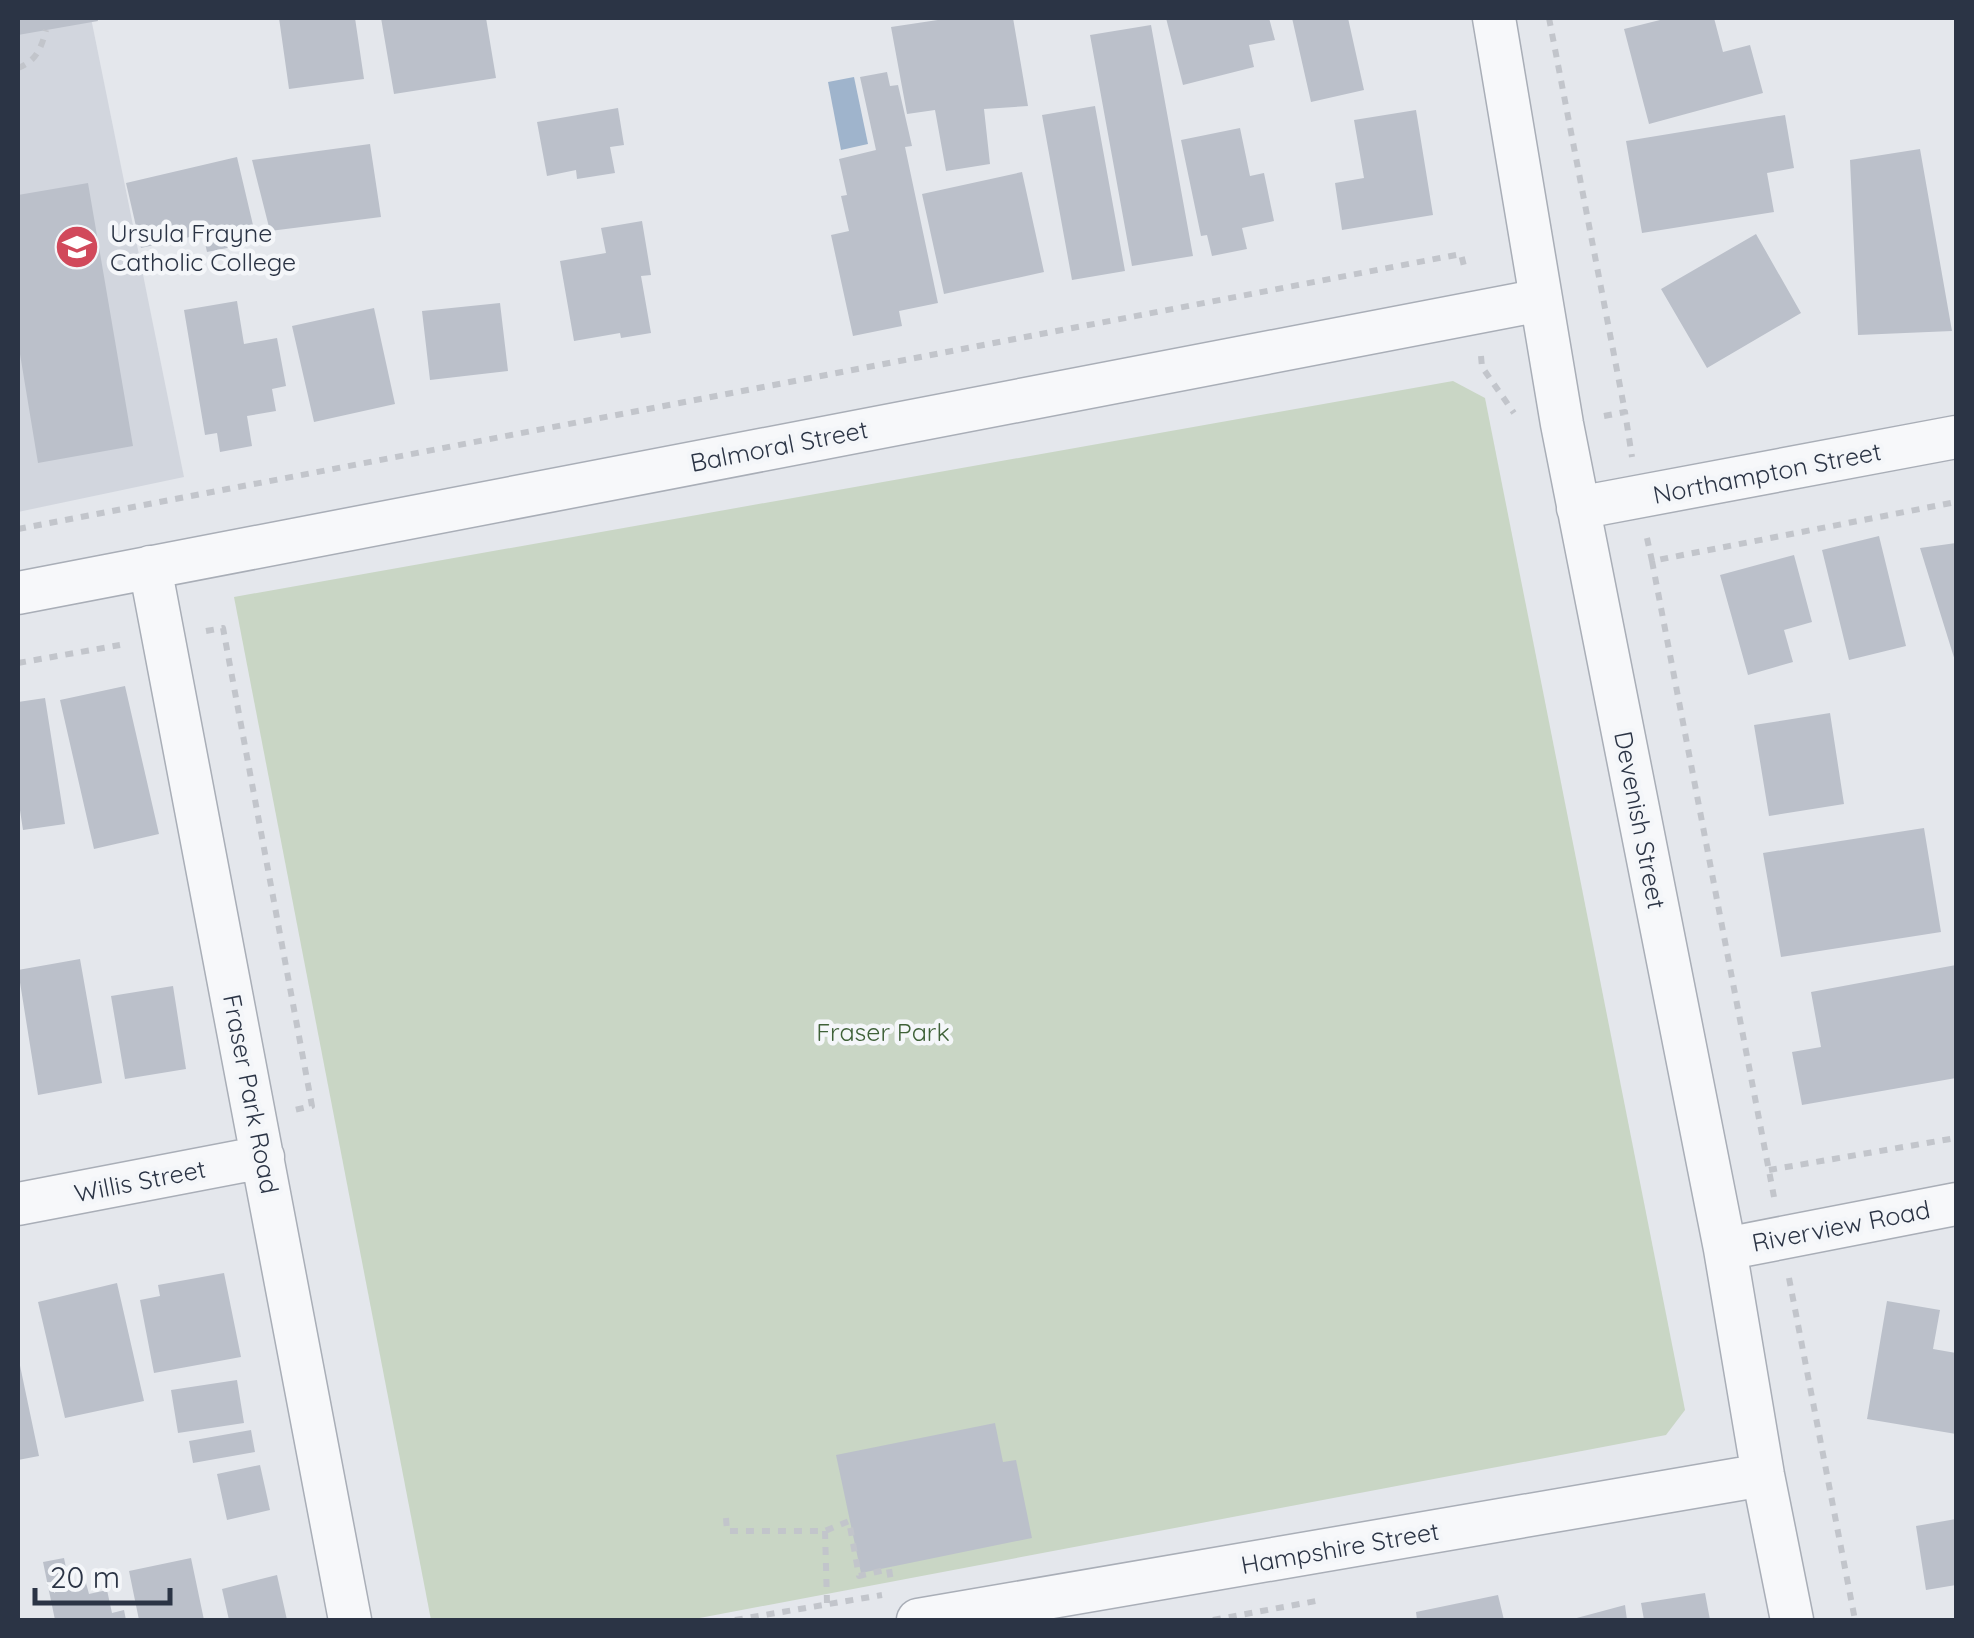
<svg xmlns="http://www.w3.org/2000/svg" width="1974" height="1638" viewBox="0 0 1974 1638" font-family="Quicksand,sans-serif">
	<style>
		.built { fill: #d2d6de }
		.green { fill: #c9d6c5 }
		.water { fill: #9fb4cc }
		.building { fill: #bbc0ca }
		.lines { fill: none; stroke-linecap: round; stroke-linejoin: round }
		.minor-casing { stroke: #a9aeb7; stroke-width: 45 }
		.path { stroke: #c2c5cb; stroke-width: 6; stroke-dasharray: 8 8; stroke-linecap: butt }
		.minor { stroke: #f7f8fa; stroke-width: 42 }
		.labels { text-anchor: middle; stroke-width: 9; stroke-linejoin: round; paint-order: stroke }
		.poi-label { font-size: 25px; fill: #2b3445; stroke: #f4f6f9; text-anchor: start }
		.street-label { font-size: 25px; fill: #2b3445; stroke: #f4f6f9 }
		.park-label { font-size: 25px; fill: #3f6138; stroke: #f4f6f9 }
	</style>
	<rect width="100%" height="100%" fill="#e4e7ec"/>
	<path class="built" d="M 18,18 L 91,18 L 184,477 L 18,512 Z"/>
	<path class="green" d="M 1453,381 L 1485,398 L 1685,1410 L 1666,1435 L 689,1620 L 431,1620 L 234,597 Z"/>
	<path class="water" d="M 854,77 L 868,144 L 841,150 L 828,82 Z"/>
	<path class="building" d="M 18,18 L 97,18 L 98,21 L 18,35 Z
		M 279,18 L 355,18 L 364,79 L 289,89 Z
		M 381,18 L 486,18 L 496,78 L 394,94 Z
		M 951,18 L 1013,18 L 1028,106 L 984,109 L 990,164 L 946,171 L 935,110 L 907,114 L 891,27 Z
		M 1166,18 L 1269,18 L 1275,40 L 1249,45 L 1254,67 L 1183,85 Z
		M 1292,18 L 1348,18 L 1364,90 L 1311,102 Z
		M 1668,18 L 1714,18 L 1723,52 L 1750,45 L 1763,93 L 1649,124 L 1624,29 Z
		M 1151,25 L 1193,256 L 1132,266 L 1090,35 Z
		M 887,72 L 890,86 L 898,85 L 912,146 L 905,147 L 938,303 L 899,311 L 902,326 L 853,336 L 831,235 L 849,231 L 841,196 L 847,195 L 839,159 L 876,150 L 860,77 Z
		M 1095,106 L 1125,271 L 1072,280 L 1042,115 Z
		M 618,108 L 624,145 L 610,147 L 615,173 L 577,179 L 576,170 L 547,176 L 537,122 Z
		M 1416,110 L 1433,215 L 1342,230 L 1335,183 L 1364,178 L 1354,120 Z
		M 1785,115 L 1794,168 L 1767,173 L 1774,212 L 1642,233 L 1626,141 Z
		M 1240,128 L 1250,176 L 1264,173 L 1274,221 L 1242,228 L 1247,249 L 1212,256 L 1207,235 L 1201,236 L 1181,140 Z
		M 370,144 L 381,217 L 270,231 L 252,160 Z
		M 1920,149 L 1952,331 L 1858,335 L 1850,160 Z
		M 237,157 L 257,242 L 207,252 L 203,234 L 141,248 L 126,183 Z
		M 1022,172 L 1044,272 L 944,294 L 922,194 Z
		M 88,183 L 133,446 L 38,463 L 18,342 L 18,195 Z
		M 642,221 L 651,275 L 641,276 L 651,333 L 621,338 L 620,333 L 574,341 L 560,261 L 606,253 L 601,228 Z
		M 1756,234 L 1801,313 L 1707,368 L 1661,289 Z
		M 237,301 L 244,344 L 277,338 L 286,386 L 272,389 L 276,411 L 247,416 L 252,446 L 220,452 L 217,433 L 205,435 L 184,310 Z
		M 500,303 L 508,371 L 430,380 L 422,311 Z
		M 374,308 L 395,404 L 314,422 L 292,326 Z
		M 1879,536 L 1906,646 L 1849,660 L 1822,550 Z
		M 1956,543 L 1956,664 L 1920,548 Z
		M 1794,555 L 1812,622 L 1784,630 L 1793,662 L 1748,675 L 1720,575 Z
		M 125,686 L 159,834 L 94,849 L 60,700 Z
		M 45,698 L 65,824 L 23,830 L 18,797 L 18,702 Z
		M 1830,713 L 1844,804 L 1769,816 L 1754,725 Z
		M 1924,828 L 1941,932 L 1781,957 L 1763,853 Z
		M 80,959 L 102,1083 L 38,1095 L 18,970 Z
		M 1956,965 L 1956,1078 L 1802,1105 L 1792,1052 L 1821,1047 L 1811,992 Z
		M 173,986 L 186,1069 L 125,1079 L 111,996 Z
		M 224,1273 L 241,1357 L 154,1373 L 140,1300 L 160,1296 L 158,1285 Z
		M 117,1283 L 144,1401 L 65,1418 L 38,1302 Z
		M 1887,1301 L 1940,1310 L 1933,1349 L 1956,1353 L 1956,1434 L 1867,1419 Z
		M 18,1356 L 39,1456 L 18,1460 Z
		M 237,1380 L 244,1423 L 178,1433 L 171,1390 Z
		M 995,1423 L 1003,1462 L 1016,1460 L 1032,1538 L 861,1573 L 836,1455 Z
		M 251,1430 L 255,1452 L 193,1463 L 189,1441 Z
		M 260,1465 L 270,1510 L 227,1520 L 217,1474 Z
		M 1956,1519 L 1956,1585 L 1926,1590 L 1916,1526 Z
		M 64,1558 L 70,1587 L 86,1583 L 89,1594 L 107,1590 L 112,1613 L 124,1610 L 126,1620 L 55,1620 L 43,1562 Z
		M 191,1558 L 204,1620 L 139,1620 L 129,1571 Z
		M 277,1575 L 287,1620 L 229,1620 L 222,1589 Z
		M 1705,1593 L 1710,1620 L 1644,1620 L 1641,1603 Z
		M 1498,1595 L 1504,1620 L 1417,1620 L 1416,1612 Z
		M 1625,1605 L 1627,1620 L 1573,1620 L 1573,1619 Z"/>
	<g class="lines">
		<g class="minor-casing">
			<path id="minor" d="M 1494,18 L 1562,424 L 1725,1249 L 1763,1475 L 1792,1620
				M 1578,508 L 1956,437
				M 150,567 L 350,1620
				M 18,593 L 1541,300
				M 18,1204 L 263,1157
				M 1725,1249 L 1956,1204
				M 918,1620 L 1763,1475"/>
		</g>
		<path class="path" d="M 1549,18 L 1625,412
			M 18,68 C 36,61 41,49 46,30
			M 1481,356 L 1482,367 L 1514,413
			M 1604,416 L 1625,412 L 1632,457
			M 18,529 L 1461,254 L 1465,270
			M 1647,538 L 1652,561 L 1956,502
			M 1652,561 L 1774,1197
			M 206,631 L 223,628 L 312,1106 L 294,1110
			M 18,663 L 120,645
			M 1769,1170 L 1956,1138
			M 1789,1278 L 1855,1620
			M 726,1518 L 727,1531 L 825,1531 L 849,1521 L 859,1576 L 889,1569 L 891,1581
			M 825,1531 L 827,1603
			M 735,1620 L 882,1595
			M 1213,1620 L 1316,1601"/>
		<use href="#minor" class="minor"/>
	</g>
	<defs>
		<g id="school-disc" transform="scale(2.25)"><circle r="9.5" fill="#d1495b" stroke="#f4f6f9"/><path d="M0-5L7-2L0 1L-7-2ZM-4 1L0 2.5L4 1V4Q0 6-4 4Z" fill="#fff"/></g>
	</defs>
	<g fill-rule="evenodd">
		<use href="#school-disc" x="77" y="247"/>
	</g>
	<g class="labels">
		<g class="poi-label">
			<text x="110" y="242">Ursula Frayne<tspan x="110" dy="29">Catholic College</tspan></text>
		</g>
		<g class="street-label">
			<text transform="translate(779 446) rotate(-11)" y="9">Balmoral Street</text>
			<text transform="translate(1767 473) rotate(-11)" y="9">Northampton Street</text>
			<text transform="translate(1640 820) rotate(79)" y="9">Devenish Street</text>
			<text transform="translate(251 1094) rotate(79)" y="9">Fraser Park Road</text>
			<text transform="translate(140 1181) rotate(-11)" y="9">Willis Street</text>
			<text transform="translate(1841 1226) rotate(-11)" y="9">Riverview Road</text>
			<text transform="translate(1340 1548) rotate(-10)" y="9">Hampshire Street</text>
		</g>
		<g class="park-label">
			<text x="883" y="1041">Fraser Park</text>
		</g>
	</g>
	<rect width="1974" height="1638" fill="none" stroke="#2b3445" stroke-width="40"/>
	<path d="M35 1588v15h135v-15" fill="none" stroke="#2b3445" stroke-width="5"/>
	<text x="50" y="1588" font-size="30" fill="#2b3445" stroke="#f4f6f9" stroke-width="8" paint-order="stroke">20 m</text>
</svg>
